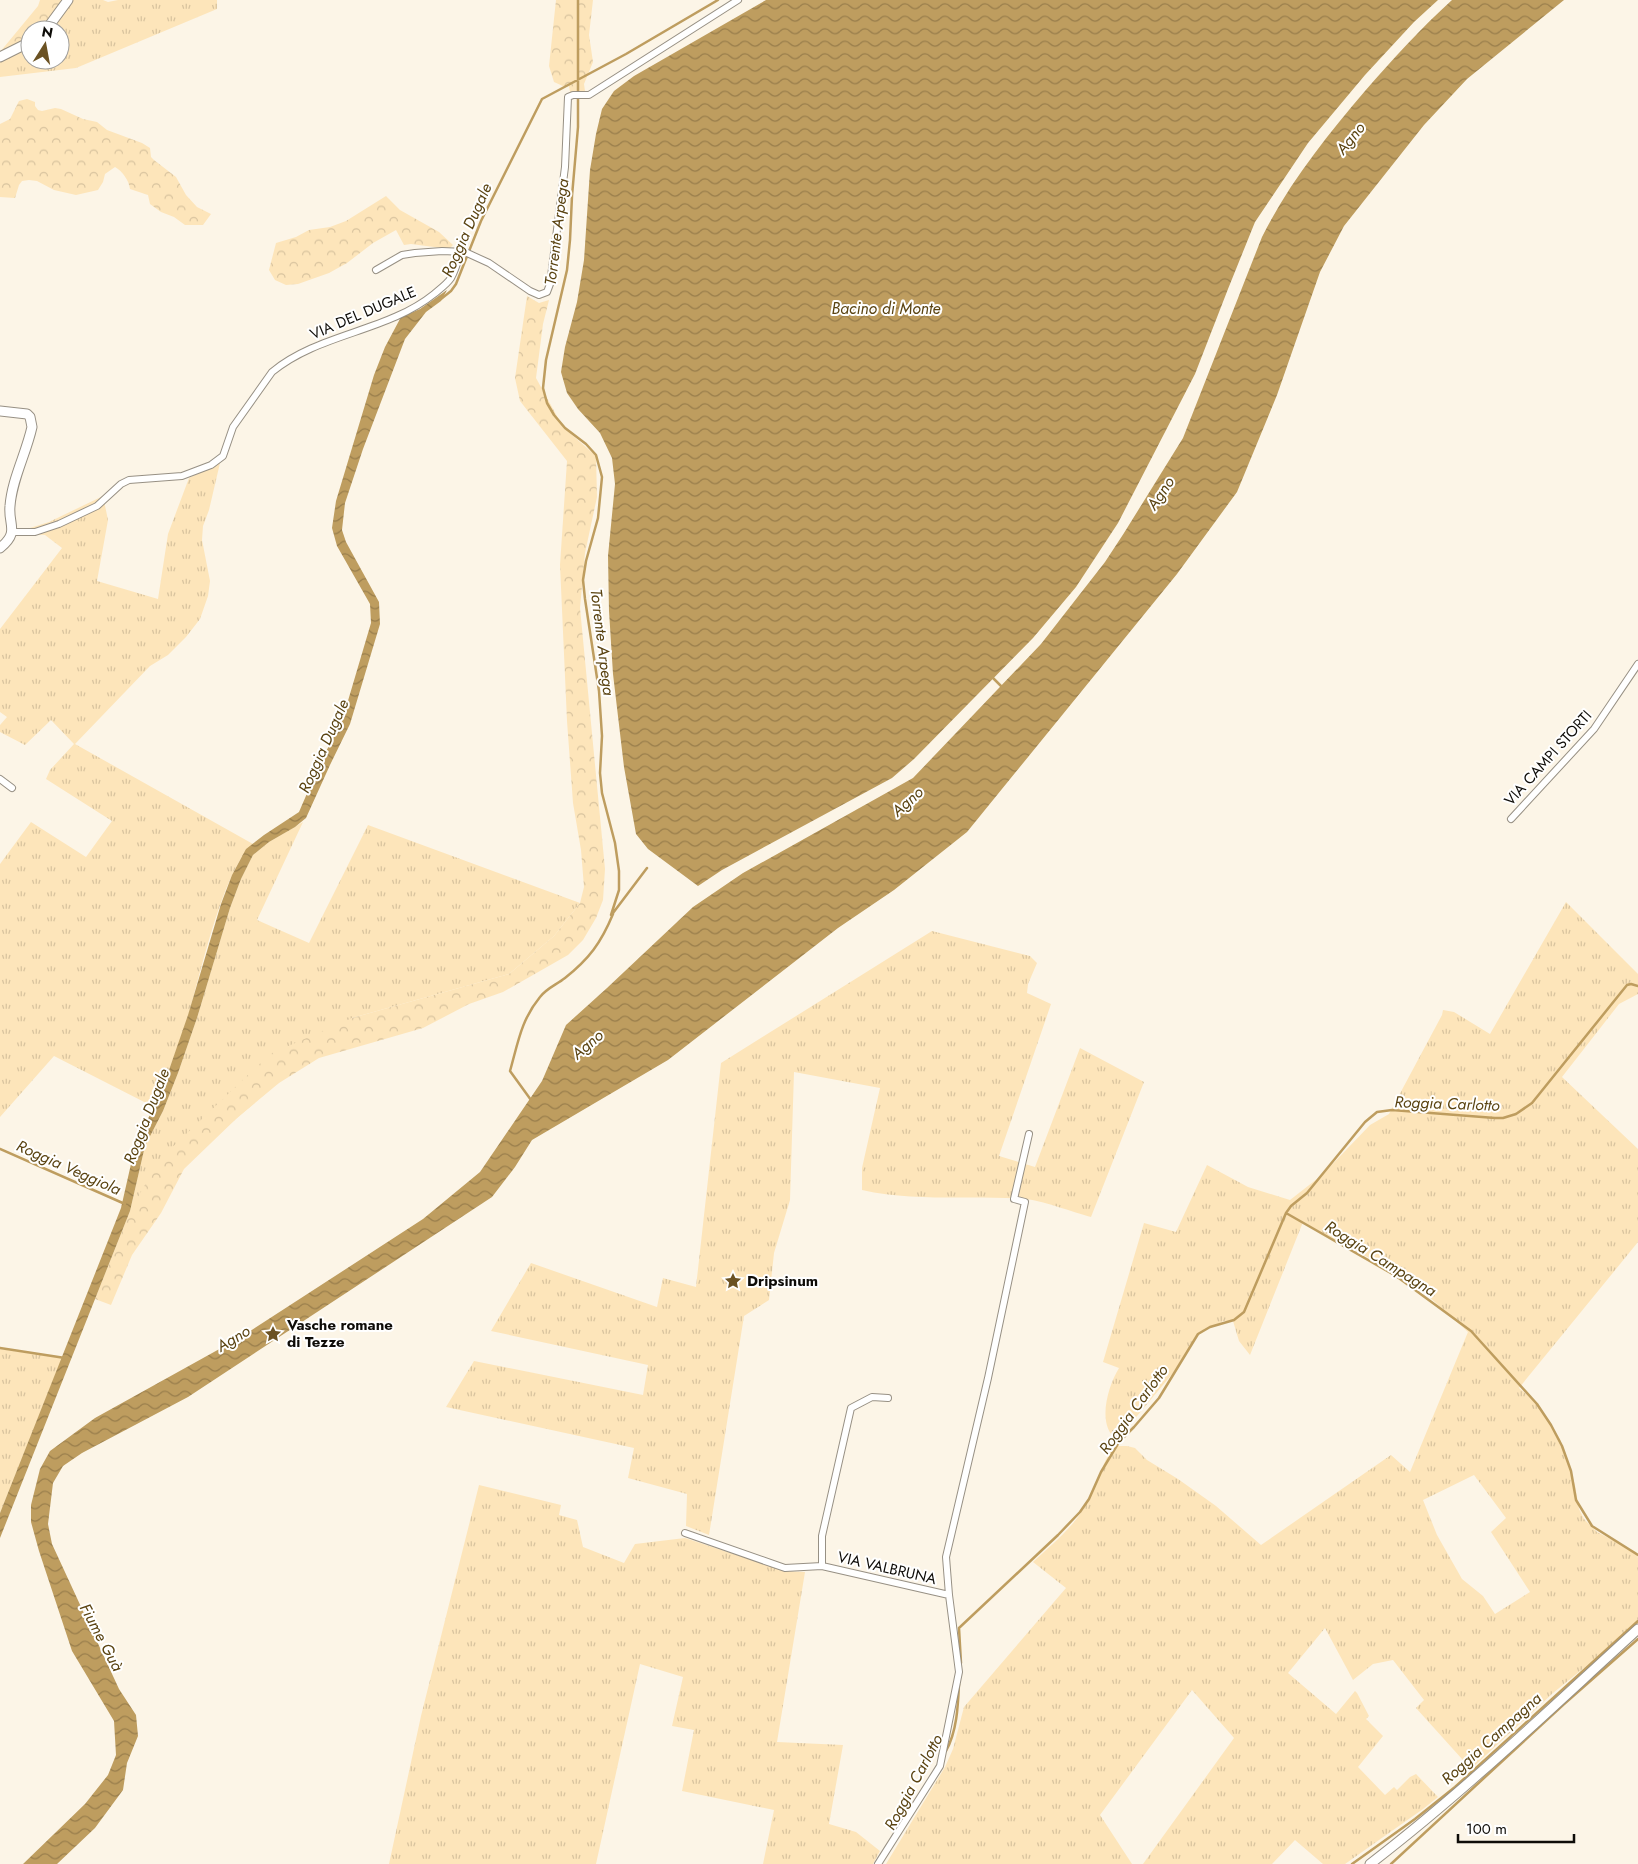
<svg xmlns="http://www.w3.org/2000/svg" width="1638" height="1864" viewBox="0 0 1638 1864" font-family="Jost,sans-serif">
	<style>
		.grass { fill: url(#grass-tufts); fill-rule: evenodd }
		.forest { fill: url(#forest-crowns) }
		.water { fill: url(#water-waves) }
		.lines { fill: none; stroke-linecap: round; stroke-linejoin: round }
		.stream { stroke: #be9d5f; stroke-width: 2.5 }
		.street-casing { stroke: #979084; stroke-width: 8 }
		.secondary-casing { stroke: #979084; stroke-width: 11 }
		.street { stroke: #fff; stroke-width: 6 }
		.secondary { stroke: #fff; stroke-width: 9 }
		.labels { text-anchor: middle; stroke-width: 4; stroke-linejoin: round; paint-order: stroke }
		.street-label { font-size: 15px; fill: #0e0c08; stroke: #fff }
		.poi-label { font-size: 15px; font-weight: bold; fill: #0e0c08; stroke: #fff; text-anchor: start }
		.water-label { font-size: 16px; font-style: italic; fill: #5a4311; stroke: #fff }
	</style>
	<defs>
		<pattern id="grass-tufts" width="24" height="20" patternUnits="userSpaceOnUse" patternTransform="scale(1.25)"><rect width="24" height="20" fill="#fde5ba"/><path d="M3 7l-1-3M5 7V3M7 7l1-3M15 17l-1-3M17 17v-4M19 17l1-3" fill="none" stroke="#d8c39e"/></pattern>
		<pattern id="forest-crowns" width="20" height="18" patternUnits="userSpaceOnUse" patternTransform="scale(1.25)"><rect width="20" height="18" fill="#fde5ba"/><path d="M2 6a3 3 0 1 1 6 0M12 15a3 3 0 1 1 6 0" fill="none" stroke="#d8c39e"/></pattern>
		<pattern id="water-waves" width="16" height="10" patternUnits="userSpaceOnUse" patternTransform="scale(1.25)"><rect width="16" height="10" fill="#be9d5f"/><path d="M0 5q4-4 8 0t8 0" fill="none" stroke="#997e4c"/></pattern>
	</defs>
	<rect width="100%" height="100%" fill="#fcf5e7"/>
	<path class="grass" d="M 71,0 L 103,0 L 108,2 L 118,0 L 217,0 L 217,9 L 76,68 L 0,77 L 0,58 L 30,43 L 30,60 L 60,60 L 60,30 L 47,30 Z
		M 220,463 L 209,510 L 203,526 L 202,540 L 210,581 L 208,596 L 200,619 L 186,637 L 168,655 L 150,666 L 75,744 L 253,844 C 223,869 201,973 189,1013 C 179,1045 167,1076 154,1107 L 54,1056 L 0,1117 L 0,864 L 31,822 L 86,857 L 112,821 L 46,779 L 50,770 L 74,744 L 51,720 L 25,745 L 0,732 L 0,725 L 7,717 L 0,712 L 0,629 L 62,548 L 45,535 L 14,533 L 49,522 L 103,496 L 108,520 L 97,581 L 158,599 L 168,534 L 189,478 Z
		M 303,822 L 257,920 L 309,943 L 368,825 L 580,903 L 554,936 L 509,974 L 352,1018 L 130,1211 L 145,1146 L 163,1111 L 178,1073 L 197,1018 L 230,908 L 241,879 L 253,855 L 269,842 Z
		M 1566,902 L 1638,974 L 1638,994 L 1619,1004 L 1562,1077 L 1638,1149 L 1638,1242 L 1519,1388 L 1536,1402 L 1560,1439 L 1575,1485 L 1579,1509 L 1584,1519 L 1597,1532 L 1636,1552 L 1638,1558 L 1638,1624 L 1553,1693 L 1471,1769 L 1416,1708 L 1424,1700 L 1393,1660 L 1373,1664 L 1353,1680 L 1325,1628 L 1288,1673 L 1336,1714 L 1355,1691 L 1357,1693 L 1369,1716 L 1366,1719 L 1383,1736 L 1358,1767 L 1385,1795 L 1394,1787 L 1397,1790 L 1410,1777 L 1416,1774 L 1438,1797 L 1423,1809 L 1345,1864 L 1323,1864 L 1295,1840 L 1272,1864 L 1143,1864 L 1234,1738 L 1192,1690 L 1100,1815 L 1132,1864 L 886,1864 L 945,1767 L 953,1749 L 964,1707 L 1066,1588 L 1033,1562 C 1051,1545 1073,1528 1085,1506 C 1096,1486 1102,1465 1113,1446 L 1127,1446 L 1135,1448 L 1147,1460 L 1178,1479 L 1216,1506 L 1261,1545 L 1391,1455 L 1410,1472 L 1468,1332 L 1427,1295 L 1398,1272 L 1351,1249 L 1303,1222 L 1250,1355 L 1239,1341 L 1233,1321 L 1224,1321 L 1206,1329 L 1196,1337 L 1173,1373 L 1117,1440 C 1096,1425 1108,1386 1119,1368 L 1103,1362 L 1144,1223 L 1176,1232 L 1207,1165 L 1248,1187 L 1290,1200 L 1322,1175 L 1370,1125 L 1389,1114 L 1442,1015 L 1443,1010 L 1454,1012 L 1490,1034 ZM 1474,1475 L 1506,1518 L 1491,1532 L 1530,1592 L 1495,1614 L 1483,1596 L 1462,1579 L 1437,1535 L 1423,1500 Z
		M 932,931 L 1030,956 L 1037,963 L 1028,984 L 1027,993 L 1051,1004 L 999,1156 L 1035,1167 L 1080,1048 L 1144,1082 L 1091,1217 C 1072,1212 1041,1200 1024,1199 C 970,1195 915,1202 862,1190 L 862,1168 L 880,1088 L 794,1072 L 790,1200 L 774,1253 L 769,1300 L 744,1316 L 709,1535 L 686,1526 L 687,1494 L 628,1478 L 634,1448 L 446,1407 L 474,1361 L 643,1395 L 648,1365 L 491,1331 L 531,1263 L 657,1307 L 663,1278 L 696,1287 L 721,1063 Z
		M 0,1349 L 62,1358 L 0,1513 Z
		M 479,1485 L 561,1505 L 559,1515 L 577,1520 L 583,1547 L 624,1563 L 635,1544 L 685,1538 L 785,1571 L 805,1572 L 777,1742 L 843,1745 L 829,1824 L 856,1832 L 880,1851 L 873,1864 L 763,1864 L 774,1810 L 682,1791 L 694,1730 L 672,1726 L 683,1677 L 640,1664 L 596,1864 L 389,1864 L 421,1716 Z"/>
	<path class="forest" d="M 40,0 L 63,0 L 47,30 L 30,30 L 30,43 L 0,58 L 0,52 L 38,6 Z
		M 556,0 L 593,0 L 589,35 L 593,62 L 584,84 L 585,91 L 570,92 L 569,86 L 565,87 L 554,82 L 549,66 Z
		M 27,99 L 35,102 L 35,106 L 38,110 L 42,111 L 55,108 L 61,109 L 83,119 L 97,122 L 107,130 L 142,143 L 150,148 L 151,157 L 154,160 L 176,177 L 186,195 L 197,207 L 211,214 L 203,225 L 185,225 L 174,217 L 161,212 L 150,204 L 148,195 L 130,189 C 129,180 122,171 115,167 L 105,174 L 103,182 L 98,190 L 76,195 L 54,190 L 37,181 L 29,180 L 22,181 L 19,185 L 15,198 L 0,197 L 0,124 L 10,119 L 19,101 Z
		M 386,196 L 400,210 L 439,232 L 453,245 L 449,249 L 411,244 L 404,245 L 396,230 L 373,243 L 347,263 L 329,273 L 298,284 L 286,285 L 275,280 L 269,270 L 276,243 L 296,237 L 309,230 L 330,227 L 346,221 Z
		M 527,296 L 539,303 L 549,300 L 543,324 L 536,378 L 563,427 L 596,456 L 597,497 L 585,553 L 580,608 L 605,869 L 603,900 L 596,918 L 583,940 L 568,955 L 503,992 L 469,1004 L 423,1028 L 319,1058 L 279,1083 L 237,1118 L 184,1169 L 161,1213 L 132,1255 L 111,1305 L 95,1299 L 130,1211 L 159,1160 L 270,1054 L 352,1018 L 509,974 L 554,936 L 580,903 L 584,887 L 581,850 L 573,803 L 567,721 L 560,565 L 567,461 L 520,401 L 515,378 Z"/>
	<path class="water" d="M 766,0 L 1438,0 L 1414,22 L 1365,75 L 1308,143 L 1255,222 L 1228,289 L 1195,374 L 1118,523 L 1076,587 L 1033,638 L 914,759 L 892,778 L 722,870 L 698,886 L 648,849 L 636,834 L 624,767 L 613,674 L 609,611 L 608,556 L 615,484 L 612,458 L 600,433 L 578,409 L 567,393 L 561,372 L 565,347 L 577,302 L 584,260 L 590,170 L 596,134 L 602,109 L 614,91 L 634,76 Z
		M 1452,0 L 1564,0 L 1467,79 L 1424,125 L 1344,226 L 1320,272 L 1277,395 L 1237,492 L 1177,574 L 967,832 L 894,890 L 838,928 L 668,1060 L 532,1140 L 515,1167 L 492,1197 L 188,1397 L 82,1453 L 63,1466 L 53,1483 L 48,1524 L 52,1544 L 119,1689 L 136,1715 L 138,1736 L 127,1763 L 123,1790 L 95,1828 L 57,1864 L 23,1864 L 85,1804 L 108,1775 L 116,1755 L 114,1721 L 72,1651 L 39,1551 L 31,1522 L 31,1505 L 40,1469 L 50,1451 L 95,1418 L 241,1337 L 423,1219 L 480,1172 L 542,1081 L 566,1025 L 607,988 L 693,907 L 743,873 L 913,778 L 1041,644 L 1105,562 L 1124,533 L 1183,438 L 1262,237 C 1289,183 1326,137 1365,91 C 1393,59 1421,28 1452,0 Z
		M 447,290 L 441,301 L 426,312 L 405,339 L 363,449 L 345,503 L 342,530 L 346,542 L 379,602 L 380,624 L 350,724 L 330,765 L 306,818 L 295,827 L 269,842 L 253,855 L 241,879 L 230,908 L 197,1018 L 178,1073 L 163,1111 L 145,1146 L 130,1211 L 0,1538 L 0,1513 L 121,1208 L 136,1142 L 154,1107 L 169,1070 L 188,1015 L 221,904 L 232,875 L 246,849 L 264,835 L 299,812 L 321,761 L 342,721 L 371,623 L 370,604 L 337,546 L 332,528 L 336,501 L 374,375 L 385,347 L 401,317 L 420,309 Z"/>
	<g class="lines">
		<path class="stream" d="M 441,299 L 451,291 L 456,284 L 481,221 L 542,99 L 626,54 L 718,0
			M 991,676 L 1003,688
			M 613,913 L 647,868
			M 531,1100 L 510,1071 C 518,1043 521,1020 540,997 C 547,988 556,985 565,978 C 589,959 601,943 613,914 L 611,915 L 619,890 L 619,871 L 615,843 L 602,793 L 600,773 L 602,736 L 599,691 L 585,599 L 583,580 L 586,561 L 598,518 L 602,477 L 596,455 L 586,444 L 565,428 L 554,415 L 547,403 L 543,388 L 546,360 L 567,270 L 570,240 L 572,196 L 578,127 L 578,0
			M 0,1149 L 125,1204
			M 1286,1213 L 1396,1276 L 1471,1331 L 1537,1404 L 1551,1425 L 1562,1446 L 1571,1471 L 1576,1500 L 1592,1526 L 1638,1555
			M 0,1348 L 65,1358
			M 961,1663 L 959,1628 L 1058,1535 L 1080,1512 L 1089,1499 L 1101,1472 L 1119,1442 L 1134,1427 L 1159,1398 L 1198,1334 L 1210,1327 L 1234,1320 L 1244,1312 L 1286,1213 L 1291,1206 L 1307,1193 L 1365,1122 L 1377,1112 L 1392,1110 L 1495,1118 L 1503,1118 L 1516,1114 L 1532,1103 L 1627,985 L 1631,984 L 1638,986
			M 946,1751 C 957,1731 958,1706 959,1684
			M 1352,1864 L 1415,1819 L 1455,1787 L 1638,1621
			M 1391,1864 L 1563,1705 L 1638,1639"/>
		<g class="street-casing">
			<path id="street" d="M 376,270 L 402,255 L 415,253 L 442,251 L 465,252 L 489,263 L 530,291 L 539,295 L 547,292 L 550,284 L 565,167 L 568,97 L 573,95 L 589,95 L 738,0
				M 12,532 L 35,532 L 59,524 L 97,506 L 121,484 L 129,480 L 182,476 L 211,465 L 223,456 L 233,427 L 272,372 C 319,333 387,332 434,294 C 440,289 447,284 451,278 C 455,271 458,261 460,253
				M 0,779 L 12,788
				M 1511,819 L 1594,729 L 1638,664
				M 685,1533 L 785,1568 L 822,1566 L 949,1595 L 959,1672 L 940,1766 L 878,1864
				M 822,1566 L 822,1536 L 851,1408 L 872,1397 L 888,1398
				M 949,1595 L 946,1557 L 988,1378 L 1025,1202 L 1014,1199 L 1029,1134"/>
		</g>
		<g class="secondary-casing">
			<path id="secondary" d="M 46,30 L 68,0
				M 0,57 L 30,42
				M 0,411 L 27,414 L 30,417 L 32,427 C 26,454 12,479 10,506 C 8,525 20,532 0,548
				M 1370,1864 C 1464,1792 1550,1709 1638,1629"/>
		</g>
		<use href="#street" class="street"/>
		<use href="#secondary" class="secondary"/>
	</g>
	<defs>
		<g id="sight-bare" transform="scale(1.35)"><path d="M0-6L1.8-2.2L6-1.7L2.9 1.2L3.7 5.4L0 3.3L-3.7 5.4L-2.9 1.2L-6-1.7L-1.8-2.2Z" fill="#6b5223" stroke="#fff" stroke-width="2.5" paint-order="stroke"/></g>
	</defs>
	<g fill-rule="evenodd">
		<use href="#sight-bare" x="733" y="1281"/>
		<use href="#sight-bare" x="273" y="1334"/>
	</g>
	<g class="labels">
		<g class="street-label">
			<text transform="translate(363 313) rotate(-23)" y="5">VIA DEL DUGALE</text>
			<text transform="translate(1548 758) rotate(-48)" y="5">VIA CAMPI STORTI</text>
			<text transform="translate(887 1568) rotate(13)" y="5">VIA VALBRUNA</text>
		</g>
		<g class="poi-label">
			<text x="747" y="1286">Dripsinum</text>
			<text x="287" y="1330">Vasche romane<tspan x="287" dy="17">di Tezze</tspan></text>
		</g>
		<g class="water-label">
			<text transform="translate(1350 138) rotate(-51)" y="6">Agno</text>
			<text transform="translate(466 230) rotate(-66)" y="6">Roggia Dugale</text>
			<text transform="translate(556 232) rotate(-83)" y="6">Torrente Arpega</text>
			<text x="886" y="314">Bacino di Monte</text>
			<text transform="translate(1160 493) rotate(-56)" y="6">Agno</text>
			<text transform="translate(603 642) rotate(83)" y="6">Torrente Arpega</text>
			<text transform="translate(323 746) rotate(-66)" y="6">Roggia Dugale</text>
			<text transform="translate(907 801) rotate(-42)" y="6">Agno</text>
			<text transform="translate(587 1044) rotate(-41)" y="6">Agno</text>
			<text transform="translate(1447 1103) rotate(2)" y="6">Roggia Carlotto</text>
			<text transform="translate(146 1116) rotate(-69)" y="6">Roggia Dugale</text>
			<text transform="translate(69 1167) rotate(24)" y="6">Roggia Veggiola</text>
			<text transform="translate(1381 1258) rotate(32)" y="6">Roggia Campagna</text>
			<text transform="translate(233 1338) rotate(-31)" y="6">Agno</text>
			<text transform="translate(1133 1409) rotate(-54)" y="6">Roggia Carlotto</text>
			<text transform="translate(102 1637) rotate(62)" y="6">Fiume Guà</text>
			<text transform="translate(1491 1738) rotate(-42)" y="6">Roggia Campagna</text>
			<text transform="translate(913 1782) rotate(-62)" y="6">Roggia Carlotto</text>
		</g>
	</g>
	<g transform="translate(45 45) rotate(11)"><circle r="24" fill="#ffffff" stroke="#9f9e9c"/>
	<path d="M0-4L9 19L0 12L-9 19Z" fill="#6b5223"/>
	<text y="-8" font-size="14" font-weight="bold" text-anchor="middle" fill="#0e0c08">N</text>
	</g>
	<path d="M1458 1834v8h116v-8" fill="none" stroke="#0e0c08" stroke-width="2.5"/>
	<text x="1466" y="1834" font-size="15" fill="#0e0c08" stroke="#ffffff" stroke-width="4" paint-order="stroke">100 m</text>
</svg>
